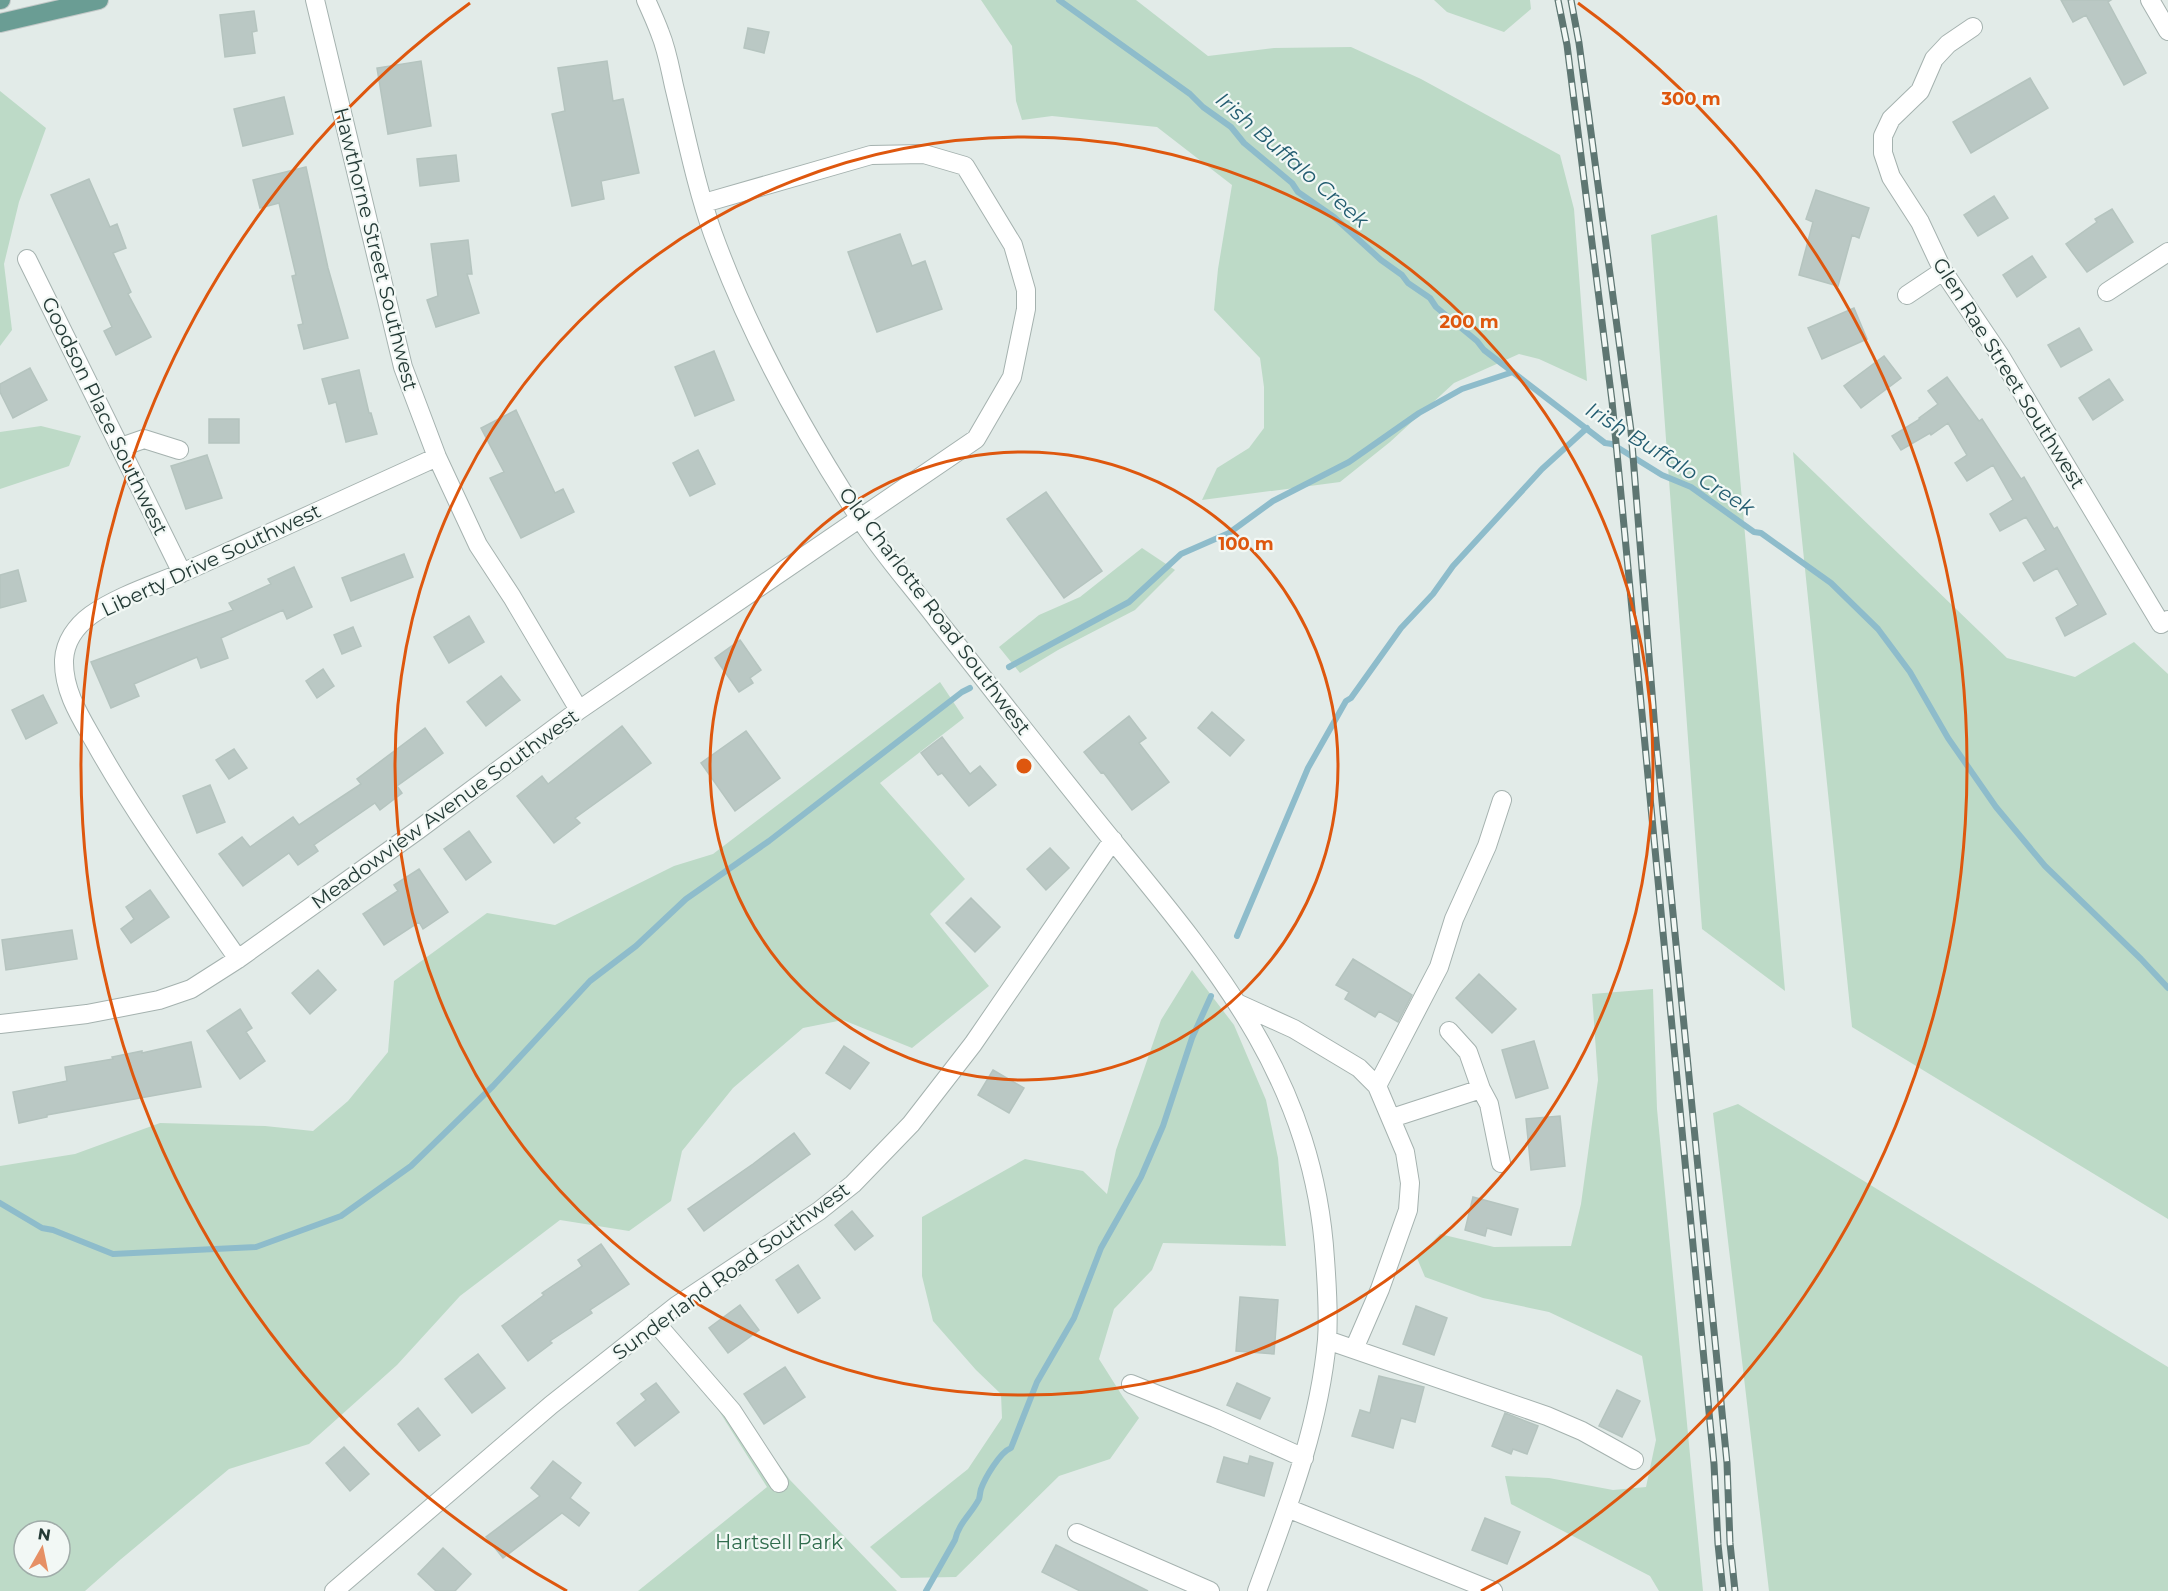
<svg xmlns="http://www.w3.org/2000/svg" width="2168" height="1591" viewBox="0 0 2168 1591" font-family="Montserrat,sans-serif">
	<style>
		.green { fill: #bddac7; fill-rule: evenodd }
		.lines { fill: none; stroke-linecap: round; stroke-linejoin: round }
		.stream { stroke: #8ebccb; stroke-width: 6 }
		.building { fill: #bac8c4; stroke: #b5c4bf; stroke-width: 1.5 }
		.minor-casing { stroke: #a5b2af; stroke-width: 20 }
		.major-casing { stroke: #c2c8c7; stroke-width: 20 }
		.minor { stroke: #fff; stroke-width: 18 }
		.major { stroke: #6a9d94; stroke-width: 18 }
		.rail-casing { stroke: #5e7672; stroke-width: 7 }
		.rail { stroke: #f2f8f5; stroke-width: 4.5; stroke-dasharray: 14; stroke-linecap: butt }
		.ring { fill: none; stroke: #de570e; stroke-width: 3 }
		.labels { text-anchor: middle; stroke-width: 4.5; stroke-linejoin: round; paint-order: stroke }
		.street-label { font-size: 20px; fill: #243a36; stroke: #f2f8f5 }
		.park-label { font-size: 20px; fill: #316d4e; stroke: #f2f8f5 }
		.water-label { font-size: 21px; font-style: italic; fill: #235d71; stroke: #f2f8f5 }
		.centre { fill: #de570e; stroke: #f2f8f5; stroke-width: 3 }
		.ring-label { font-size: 18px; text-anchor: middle; font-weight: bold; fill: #de570e; stroke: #f2f8f5; stroke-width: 4.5; stroke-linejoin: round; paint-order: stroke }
	</style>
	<rect width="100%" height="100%" fill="#e2ebe8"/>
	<path class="green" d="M 981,0 L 1136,0 L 1208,56 L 1274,48 L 1351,47 L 1421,79 L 1560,155 L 1574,209 L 1587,381 L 1539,359 L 1519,354 L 1454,383 L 1390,442 L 1340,482 L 1202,500 L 1217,468 L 1249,448 L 1264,428 L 1264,387 L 1260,358 L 1214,310 L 1218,269 L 1232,185 L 1157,127 L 1052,116 L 1022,120 L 1016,101 L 1012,46 Z
		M 1434,0 L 1530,0 L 1531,9 L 1504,32 L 1447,12 Z
		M 0,91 L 46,128 L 19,202 L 4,264 L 12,330 L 0,346 Z
		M 1717,215 L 1785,991 L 1702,929 L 1651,235 Z
		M 41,426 L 81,436 L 69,466 L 0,489 L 0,432 Z
		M 1793,452 L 2007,658 L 2075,677 L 2134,642 L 2168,674 L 2168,1219 L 1852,1027 Z
		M 1142,548 L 1175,570 L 1135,610 L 1058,650 L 1020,673 L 999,647 L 1039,615 L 1080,597 Z
		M 940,682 L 964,718 L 880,783 L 965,879 L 930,914 L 989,986 L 912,1048 L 843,1020 L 803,1028 L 733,1088 L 682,1151 L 671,1201 L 629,1231 L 560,1220 L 460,1296 L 397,1365 L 309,1444 L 229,1469 L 120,1560 L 85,1591 L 0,1591 L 0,1166 L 75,1154 L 160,1123 L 265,1126 L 313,1131 L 348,1101 L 388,1052 L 394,981 L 487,913 L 555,925 L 674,866 L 713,854 ZM 24,1531 L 60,1531 L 60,1567 L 24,1567 Z
		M 1192,970 L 1234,1025 L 1266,1100 L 1278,1158 L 1286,1246 L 1163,1243 L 1152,1270 L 1114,1309 L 1099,1359 L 1123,1397 L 1139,1418 L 1110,1459 L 1059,1476 L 956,1577 L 901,1578 L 870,1547 L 968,1469 L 1002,1418 L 1001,1394 L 976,1370 L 933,1321 L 922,1276 L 922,1217 L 1025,1159 L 1083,1171 L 1107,1194 L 1116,1150 L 1161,1020 Z
		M 1653,989 L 1657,1109 L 1703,1591 L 1659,1591 L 1650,1576 L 1511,1504 L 1505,1476 L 1549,1478 L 1613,1490 L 1646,1487 L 1656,1440 L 1642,1356 L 1549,1312 L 1483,1298 L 1425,1277 L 1417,1258 L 1440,1234 L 1494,1247 L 1571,1246 L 1581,1204 L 1598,1080 L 1592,994 Z
		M 1738,1104 L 2168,1367 L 2168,1591 L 1769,1591 L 1713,1113 Z
		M 668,1323 L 732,1400 L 790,1480 L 897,1591 L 638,1591 L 767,1487 L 714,1403 L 653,1335 Z"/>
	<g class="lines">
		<path class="stream" d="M 1059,0 L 1190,94 L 1203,107 L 1231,127 L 1244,143 L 1292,183 L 1298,192 L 1334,217 L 1381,260 L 1402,275 L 1408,283 L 1430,298 L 1436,307 L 1477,341 L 1484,350 L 1605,443 L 1612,444 L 1662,475 L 1691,487 L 1754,532 L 1761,533 L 1831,583 L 1878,629 L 1910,672 L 1948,738 L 1996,807 L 2045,866 L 2141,959 L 2168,988
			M 1009,667 L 1129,602 L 1181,554 L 1229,533 L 1273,501 L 1349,462 L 1419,413 L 1462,389 L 1513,372
			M 1237,936 L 1308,768 L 1346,701 L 1351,698 L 1401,628 L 1433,594 L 1453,566 L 1542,469 L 1587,428
			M 0,1203 L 42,1228 L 53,1230 L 113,1254 L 256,1247 L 341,1216 L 411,1166 L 493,1086 L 590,981 L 636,946 L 686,899 L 769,841 L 962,692 L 970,688
			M 926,1591 L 955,1540 C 958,1524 972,1513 979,1499 C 980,1496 980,1492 981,1489 C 985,1478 1000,1452 1011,1448 L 1037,1382 L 1074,1318 L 1101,1248 L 1141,1177 L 1163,1126 L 1192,1038 L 1211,996"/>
	</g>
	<path class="building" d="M 2061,0 L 2111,0 L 2108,2 L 2146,73 L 2124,85 L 2086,15 L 2073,22 Z
		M 254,11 L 257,31 L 252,32 L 255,53 L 225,57 L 220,15 Z
		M 748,28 L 769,32 L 764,53 L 744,48 Z
		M 421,61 L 431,126 L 388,134 L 377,68 Z
		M 607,61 L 613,101 L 623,99 L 639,173 L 601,181 L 604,199 L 572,206 L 552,114 L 565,111 L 558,68 Z
		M 2030,78 L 2048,108 L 1971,153 L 1953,122 Z
		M 284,97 L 293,134 L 243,146 L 234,109 Z
		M 456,155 L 459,181 L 420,186 L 417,159 Z
		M 306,167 L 328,268 L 348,338 L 304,349 L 298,325 L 303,324 L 292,276 L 296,275 L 279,203 L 260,208 L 253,180 Z
		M 89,179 L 110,227 L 117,224 L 126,248 L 113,253 L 131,292 L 128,294 L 151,337 L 116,355 L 104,331 L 112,327 L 51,195 Z
		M 1816,190 L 1869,208 L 1859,238 L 1852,235 L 1838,286 L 1799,275 L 1813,222 L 1806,219 Z
		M 1994,196 L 2008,218 L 1978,236 L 1964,215 Z
		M 2112,209 L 2133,242 L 2087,272 L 2066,244 L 2097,222 L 2095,219 Z
		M 900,234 L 912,266 L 925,261 L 942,309 L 877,332 L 848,252 Z
		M 468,240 L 472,274 L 467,274 L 479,313 L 436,327 L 427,300 L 438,296 L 431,244 Z
		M 2032,256 L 2046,277 L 2017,297 L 2003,275 Z
		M 1854,308 L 1867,339 L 1822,359 L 1808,328 Z
		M 2079,328 L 2092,350 L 2061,367 L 2048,345 Z
		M 714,351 L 734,400 L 695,416 L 675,367 Z
		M 1884,356 L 1901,378 L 1861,408 L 1844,386 Z
		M 30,368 L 47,400 L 13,418 L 0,392 L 0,384 Z
		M 359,370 L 369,413 L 371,413 L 377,434 L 346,442 L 336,402 L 329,404 L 322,379 Z
		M 1947,377 L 1979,421 L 1982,419 L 2021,479 L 2024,477 L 2054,529 L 2057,527 L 2106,614 L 2065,636 L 2056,618 L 2078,605 L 2057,568 L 2034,581 L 2023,563 L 2046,550 L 2026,517 L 2000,531 L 1990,514 L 2013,500 L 1993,465 L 1967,481 L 1955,463 L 1967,455 L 1948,423 L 1931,435 L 1930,433 L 1901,450 L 1892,436 L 1920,419 L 1919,418 L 1938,404 L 1928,391 Z
		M 2109,379 L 2123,400 L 2093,420 L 2079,398 Z
		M 516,410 L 555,493 L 563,489 L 574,512 L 521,538 L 490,478 L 504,472 L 481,428 Z
		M 209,419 L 239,419 L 239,443 L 209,443 Z
		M 698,450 L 715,484 L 690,496 L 673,463 Z
		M 207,455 L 222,498 L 186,509 L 171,466 Z
		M 1046,492 L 1102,571 L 1064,598 L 1007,519 Z
		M 404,554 L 413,577 L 351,601 L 342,578 Z
		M 294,567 L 312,607 L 287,619 L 283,610 L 221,638 L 228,658 L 201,668 L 197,657 L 134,684 L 139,696 L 111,708 L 91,662 L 233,610 L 229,603 L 271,584 L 268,579 Z
		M 18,570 L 26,601 L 0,608 L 0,575 Z
		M 469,616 L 484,642 L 449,663 L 434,637 Z
		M 353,627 L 361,646 L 342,654 L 334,635 Z
		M 740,640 L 761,670 L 750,678 L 753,683 L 739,692 L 715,658 Z
		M 323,669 L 334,686 L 317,698 L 306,681 Z
		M 501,676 L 520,700 L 486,726 L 467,702 Z
		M 43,695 L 57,723 L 26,739 L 12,710 Z
		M 1212,712 L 1244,740 L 1230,756 L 1198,728 Z
		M 1129,716 L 1146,738 L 1139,743 L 1169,782 L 1132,810 L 1103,772 L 1101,773 L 1084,752 Z
		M 622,726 L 651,763 L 575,818 L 580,823 L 554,843 L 517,796 L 542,776 L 548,784 Z
		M 425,728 L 443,753 L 397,786 L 402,793 L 380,810 L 375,803 L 314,845 L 318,851 L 298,865 L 289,853 L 243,886 L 219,854 L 242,837 L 250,847 L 293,817 L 299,825 L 361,784 L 357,779 Z
		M 746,731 L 780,778 L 735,811 L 701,763 Z
		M 942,737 L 970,774 L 980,766 L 996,785 L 969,806 L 942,773 L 938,775 L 921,753 Z
		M 234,749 L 247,768 L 229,779 L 216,760 Z
		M 210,785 L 225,822 L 197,833 L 183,796 Z
		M 469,831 L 491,862 L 466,880 L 444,849 Z
		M 1050,848 L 1069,868 L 1046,890 L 1027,869 Z
		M 419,869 L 448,912 L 423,929 L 419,922 L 384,945 L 363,914 L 398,891 L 394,885 Z
		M 150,890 L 169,917 L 131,943 L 121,929 L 134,919 L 126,907 Z
		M 971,898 L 1000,927 L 975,952 L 946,923 Z
		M 72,930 L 77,959 L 6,970 L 2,940 Z
		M 1353,959 L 1412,995 L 1398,1022 L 1379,1011 L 1375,1017 L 1345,999 L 1349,992 L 1336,985 Z
		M 318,970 L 336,990 L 310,1014 L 292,993 Z
		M 1479,974 L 1516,1009 L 1492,1033 L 1456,998 Z
		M 240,1009 L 252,1028 L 246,1032 L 265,1061 L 240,1079 L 207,1031 Z
		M 1534,1041 L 1548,1088 L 1516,1098 L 1502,1050 Z
		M 191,1042 L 201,1087 L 47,1115 L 47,1117 L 19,1123 L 13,1092 L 67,1081 L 65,1067 L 113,1059 L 112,1057 L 142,1051 L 142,1053 Z
		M 844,1046 L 869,1063 L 850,1089 L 826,1073 Z
		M 993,1070 L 1024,1088 L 1009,1113 L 978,1095 Z
		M 1560,1116 L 1565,1166 L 1531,1170 L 1526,1119 Z
		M 794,1133 L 810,1154 L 704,1231 L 688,1209 L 753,1164 Z
		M 1473,1197 L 1518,1209 L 1511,1235 L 1487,1228 L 1485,1236 L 1465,1230 Z
		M 852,1211 L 873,1236 L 855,1250 L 835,1225 Z
		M 601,1244 L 629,1284 L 590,1310 L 592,1313 L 550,1341 L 552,1343 L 528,1361 L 502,1326 L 544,1295 L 542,1293 L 582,1266 L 578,1260 Z
		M 798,1265 L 820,1298 L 798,1313 L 776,1280 Z
		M 1240,1297 L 1278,1300 L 1274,1354 L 1236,1351 Z
		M 740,1305 L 759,1330 L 728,1353 L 709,1328 Z
		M 1416,1306 L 1447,1318 L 1434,1355 L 1403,1344 Z
		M 478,1354 L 505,1388 L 472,1413 L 445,1379 Z
		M 785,1367 L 805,1397 L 764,1424 L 744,1394 Z
		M 1379,1376 L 1424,1387 L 1415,1422 L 1401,1418 L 1393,1448 L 1352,1436 L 1360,1410 L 1370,1413 Z
		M 656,1383 L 679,1412 L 635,1446 L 617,1423 L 646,1400 L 641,1394 Z
		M 1237,1383 L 1270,1398 L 1260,1419 L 1227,1405 Z
		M 1617,1390 L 1640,1401 L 1622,1437 L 1599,1426 Z
		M 418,1408 L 440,1435 L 419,1451 L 398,1424 Z
		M 1505,1413 L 1538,1426 L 1527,1454 L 1513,1449 L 1511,1454 L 1492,1446 Z
		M 344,1447 L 369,1474 L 350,1491 L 326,1463 Z
		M 1250,1456 L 1273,1463 L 1264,1496 L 1217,1482 L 1224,1457 L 1248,1464 Z
		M 553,1461 L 581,1483 L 570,1498 L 589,1513 L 579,1526 L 562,1513 L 503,1558 L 486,1537 L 540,1496 L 531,1488 Z
		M 1485,1518 L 1520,1532 L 1507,1564 L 1472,1550 Z
		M 1056,1545 L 1148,1591 L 1080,1591 L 1042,1572 Z
		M 443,1548 L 471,1574 L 455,1591 L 436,1591 L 418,1574 Z"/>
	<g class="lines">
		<g class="minor-casing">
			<path id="minor" d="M 315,0 L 403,367 L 437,457 L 478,545 L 512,597 L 579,710
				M 646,0 C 651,11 656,22 660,33 C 667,50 670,68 674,86 C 686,135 696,186 713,234 C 749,333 800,426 857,514 C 881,552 912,586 939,622 C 997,695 1054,769 1113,841 C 1220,971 1314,1083 1325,1259 C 1327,1286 1329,1313 1327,1340 C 1319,1428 1287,1509 1257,1591
				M 2150,0 L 2168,31
				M 1973,27 L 1948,44 L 1934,59 L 1920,91 L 1891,119 L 1883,136 L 1883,153 L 1891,177 L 1920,222 L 1943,271 L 1999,354 L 2161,624 L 2168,620
				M 27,259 L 182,573
				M 2107,292 L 2168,252
				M 1907,295 L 1943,271
				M 121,447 L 144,439 L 179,450
				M 238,959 C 190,890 140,822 98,748 C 83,721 63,693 64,660 C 65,642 76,626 91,615 C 121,594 160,583 193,568 C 274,531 356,494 437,457
				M 1239,1004 L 1294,1029 L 1359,1068 L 1377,1086 L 1405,1152 L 1410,1183 L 1408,1210 L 1380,1289 L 1354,1349
				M 0,1024 L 87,1014 L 159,1000 L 191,989 L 238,959 L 418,830 L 579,710 L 976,439 L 1012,377 L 1026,309 L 1026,290 L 1013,245 L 965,166 L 924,154 L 871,155 L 704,203
				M 1377,1086 L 1439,967 L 1454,919 L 1487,846 L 1502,800
				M 1481,1089 L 1489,1104 L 1501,1163
				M 1392,1118 L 1481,1089 L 1468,1052 L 1449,1031
				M 655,1322 L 732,1411 L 779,1483
				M 1327,1340 L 1547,1416 L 1582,1431 L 1634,1460
				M 1131,1384 L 1215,1418 L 1304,1458
				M 1287,1508 L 1493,1591
				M 1077,1533 L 1210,1591
				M 334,1591 L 551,1405 L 676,1306 L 819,1211 L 853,1184 L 911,1124 L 973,1044 L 1113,840"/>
		</g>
		<g class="major-casing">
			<path id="major" d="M 0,0 L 1,0
				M 0,23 L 99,0"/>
		</g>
		<use href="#minor" class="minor"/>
		<use href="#major" class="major"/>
		<g class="rail-casing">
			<path id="rail" d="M 1558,0 L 1567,45 L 1612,401 L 1714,1464 L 1718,1544 L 1723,1591
				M 1571,0 L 1579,43 L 1631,431 L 1655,730 L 1727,1463 L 1730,1543 L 1735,1591"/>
		</g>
		<use href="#rail" class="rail"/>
	</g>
	<g class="ring">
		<circle cx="1024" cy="766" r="314"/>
		<circle cx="1024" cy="766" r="629"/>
		<path d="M567 1591A943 943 0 0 1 470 3M1578 3A943 943 0 0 1 1481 1591"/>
	</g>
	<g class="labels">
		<g class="street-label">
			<text transform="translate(376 249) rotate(76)" y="7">Hawthorne Street Southwest</text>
			<text transform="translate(2009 373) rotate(58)" y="7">Glen Rae Street Southwest</text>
			<text transform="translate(105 416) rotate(64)" y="7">Goodson Place Southwest</text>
			<text transform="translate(211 560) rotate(-25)" y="7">Liberty Drive Southwest</text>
			<text transform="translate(935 611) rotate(53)" y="7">Old Charlotte Road Southwest</text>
			<text transform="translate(445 809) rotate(-36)" y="7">Meadowview Avenue Southwest</text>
			<text transform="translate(731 1271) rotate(-36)" y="7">Sunderland Road Southwest</text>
		</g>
		<g class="park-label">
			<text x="779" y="1549">Hartsell Park</text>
		</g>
		<g class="water-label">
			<text transform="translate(1292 160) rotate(41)" y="7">Irish Buffalo Creek</text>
			<text transform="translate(1670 459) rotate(32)" y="7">Irish Buffalo Creek</text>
		</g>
	</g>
	<circle cx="1024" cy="766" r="9" class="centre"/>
	<g class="ring-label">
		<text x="1691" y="105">300 m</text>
		<text x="1469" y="328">200 m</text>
		<text x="1246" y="550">100 m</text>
	</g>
	<g transform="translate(42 1549) rotate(9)"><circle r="28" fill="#f2f8f5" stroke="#a0aca9" stroke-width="1.5"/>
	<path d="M0-4.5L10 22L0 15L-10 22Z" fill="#e69065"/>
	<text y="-9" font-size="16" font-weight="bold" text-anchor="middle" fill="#243a36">N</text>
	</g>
</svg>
